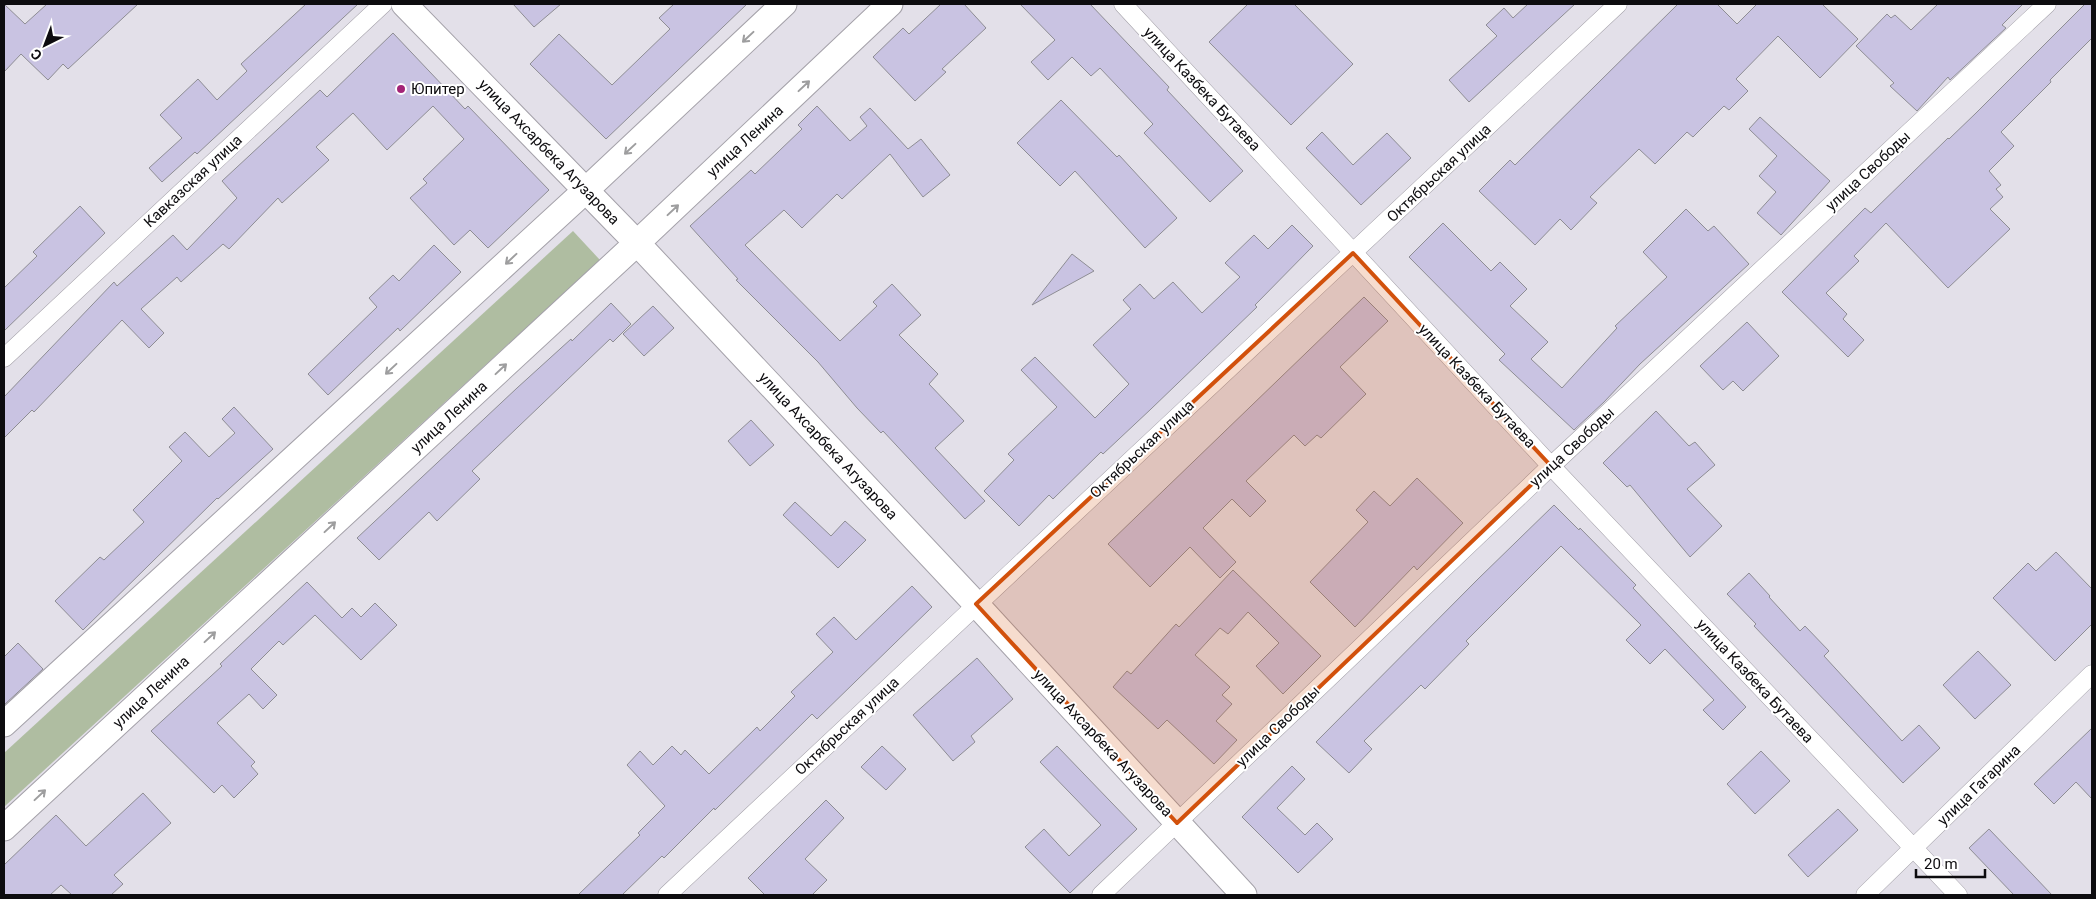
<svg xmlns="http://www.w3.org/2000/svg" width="2096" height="899" viewBox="0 0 2096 899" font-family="Roboto,sans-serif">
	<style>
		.green { fill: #afbda1 }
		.building { fill: #c9c3e2; stroke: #8e8d94 }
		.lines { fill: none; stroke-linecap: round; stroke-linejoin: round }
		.street-casing { stroke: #a4a1a9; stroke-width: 19 }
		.secondary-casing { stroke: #a4a1a9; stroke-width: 27 }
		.street { stroke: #fff; stroke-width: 18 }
		.secondary { stroke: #fff; stroke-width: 25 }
		.oneway { stroke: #9e9e9f }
		.marked { fill: #d2510c; fill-opacity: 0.2; stroke: #d2510c; stroke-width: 4; stroke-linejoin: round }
		.poi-dot { fill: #a32477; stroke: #fff; stroke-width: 2 }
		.labels { text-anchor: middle; stroke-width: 4; stroke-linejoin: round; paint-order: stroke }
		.poi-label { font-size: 15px; fill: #0d0c0f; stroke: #fff; text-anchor: start }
		.street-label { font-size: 15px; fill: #0d0c0f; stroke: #fff }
	</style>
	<rect width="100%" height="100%" fill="#e3e0e9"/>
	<path class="green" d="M 573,231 L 600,260 L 4,807 L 4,753 Z"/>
	<path class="building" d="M 4,4 L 25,24 L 47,4 L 138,4 L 68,69 L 63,64 L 48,80 L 21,54 L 4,72 Z
		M 306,4 L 358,4 L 197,154 L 195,152 L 162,182 L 149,168 L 182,138 L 160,115 L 198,79 L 217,100 L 247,71 L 241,64 Z
		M 513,4 L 561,4 L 534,27 Z
		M 674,4 L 747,4 L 606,139 L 530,64 L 559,34 L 612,85 L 670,29 L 659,18 Z
		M 941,4 L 964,4 L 986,28 L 942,69 L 946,72 L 915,101 L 873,57 L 903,28 L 909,34 Z
		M 1020,4 L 1090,4 L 1169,87 L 1167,90 L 1243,171 L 1210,202 L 1144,133 L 1153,124 L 1100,68 L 1091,76 L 1072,57 L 1048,80 L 1031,62 L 1055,40 Z
		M 1248,4 L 1294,4 L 1353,64 L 1291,125 L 1209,42 Z
		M 1528,4 L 1575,4 L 1469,102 L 1449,80 L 1497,36 L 1486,25 L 1504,8 L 1513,18 Z
		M 1678,4 L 1717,4 L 1737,24 L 1757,4 L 1822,4 L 1858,39 L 1820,78 L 1778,36 L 1736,79 L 1748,91 L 1729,110 L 1724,106 L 1693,137 L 1687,132 L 1655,164 L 1639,149 L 1590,197 L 1597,203 L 1571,230 L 1560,219 L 1535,245 L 1479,191 L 1510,160 L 1515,165 Z
		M 1938,4 L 2023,4 L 2002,25 L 2006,28 L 1950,80 L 1948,77 L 1917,111 L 1890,86 L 1894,83 L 1856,46 L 1887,14 L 1891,18 L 1895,15 L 1911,30 Z
		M 2085,4 L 2092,4 L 2092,38 L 2050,80 L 2051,82 L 2001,132 L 2014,146 L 1989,171 L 2001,185 L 1996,189 L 2003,197 L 1990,209 L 2010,229 L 1948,288 L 1886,223 L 1854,256 L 1859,261 L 1826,293 L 1847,314 L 1843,319 L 1864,340 L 1848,357 L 1782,292 L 1865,208 L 1871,213 L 1948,138 L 1949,139 L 1976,113 Z
		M 393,33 L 465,109 L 468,106 L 549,190 L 488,248 L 470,230 L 454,245 L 410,198 L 427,183 L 423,179 L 464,139 L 433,106 L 387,150 L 353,113 L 316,147 L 329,160 L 282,203 L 278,198 L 229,249 L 223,244 L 181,282 L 177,277 L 141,309 L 164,333 L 149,348 L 122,320 L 34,412 L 32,410 L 4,438 L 4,397 L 114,282 L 117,286 L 173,235 L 187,250 L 237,198 L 222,181 L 320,90 L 327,97 Z
		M 1061,100 L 1117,157 L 1119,155 L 1177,218 L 1145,248 L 1075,171 L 1060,186 L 1017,143 Z
		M 817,106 L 850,141 L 867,126 L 860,117 L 870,108 L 908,149 L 921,139 L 950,175 L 923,197 L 890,154 L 842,199 L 837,194 L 802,228 L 784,210 L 745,245 L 840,341 L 877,306 L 873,302 L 892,284 L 921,315 L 899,335 L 938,374 L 929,384 L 964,421 L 935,448 L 985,501 L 965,519 L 883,431 L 881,433 L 857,408 L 818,362 L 736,280 L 738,279 L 690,226 L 751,170 L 755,174 L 802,129 L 798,125 Z
		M 1760,117 L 1830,181 L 1781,235 L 1757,213 L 1776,192 L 1759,176 L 1777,156 L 1749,129 Z
		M 1322,132 L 1353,165 L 1387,133 L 1411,158 L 1361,205 L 1306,148 Z
		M 80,206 L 105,233 L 4,331 L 4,288 L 37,256 L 33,252 Z
		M 1686,209 L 1708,231 L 1714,226 L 1749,264 L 1640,364 L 1604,402 L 1574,430 L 1499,360 L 1505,354 L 1409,257 L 1443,223 L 1491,271 L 1500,262 L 1527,289 L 1510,306 L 1548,342 L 1531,359 L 1562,388 L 1617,328 L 1615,326 L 1667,277 L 1643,252 Z
		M 1292,225 L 1313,246 L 1255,305 L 1257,307 L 1151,409 L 1103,454 L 1101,452 L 1053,499 L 1049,495 L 1019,526 L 984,491 L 1014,460 L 1008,454 L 1057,407 L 1021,370 L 1035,357 L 1095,418 L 1129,384 L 1093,345 L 1131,309 L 1123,300 L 1140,284 L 1154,299 L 1173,282 L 1202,313 L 1240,277 L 1225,263 L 1254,235 L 1268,249 Z
		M 434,245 L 461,272 L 400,331 L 398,328 L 328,395 L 308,374 L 377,307 L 369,298 L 393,275 L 399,281 Z
		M 1072,254 L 1094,271 L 1032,305 Z
		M 1364,297 L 1388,321 L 1340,367 L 1366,394 L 1321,438 L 1317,435 L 1305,446 L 1294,435 L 1246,481 L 1266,501 L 1250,517 L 1232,499 L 1203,528 L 1236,562 L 1220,578 L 1190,547 L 1150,587 L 1108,544 Z
		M 611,303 L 631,324 L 613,342 L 610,339 L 472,471 L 480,479 L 437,521 L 429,512 L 379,560 L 357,538 L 517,388 L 571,339 L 572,341 Z
		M 653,306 L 674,328 L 644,356 L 623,334 Z
		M 1747,322 L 1779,356 L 1743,391 L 1733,381 L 1723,390 L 1700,366 Z
		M 234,407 L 273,449 L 218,499 L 217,498 L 83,630 L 55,601 L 100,557 L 104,560 L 144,522 L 133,510 L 182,461 L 169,447 L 185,432 L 209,457 L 235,433 L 222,419 Z
		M 1656,411 L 1689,446 L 1695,442 L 1715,465 L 1687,489 L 1722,526 L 1690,557 L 1630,485 L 1627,487 L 1603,463 Z
		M 751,420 L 774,445 L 750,466 L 728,441 Z
		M 1417,478 L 1463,523 L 1417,570 L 1414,566 L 1355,627 L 1310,582 L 1368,522 L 1356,510 L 1374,491 L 1390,506 Z
		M 795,502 L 831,536 L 845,521 L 866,540 L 838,568 L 783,515 Z
		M 1554,505 L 1579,530 L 1580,528 L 1636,585 L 1633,588 L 1746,707 L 1723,730 L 1703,710 L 1714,700 L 1665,649 L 1650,664 L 1626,640 L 1641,625 L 1561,546 L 1466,641 L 1469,644 L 1425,689 L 1421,685 L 1364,741 L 1372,749 L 1349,773 L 1316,742 L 1478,579 Z
		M 2056,552 L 2092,589 L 2092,624 L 2055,661 L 1993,598 L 2028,563 L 2036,571 Z
		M 1233,570 L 1321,656 L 1283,694 L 1256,666 L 1279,643 L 1248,612 L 1228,634 L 1220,628 L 1195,655 L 1230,687 L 1222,695 L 1232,704 L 1216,721 L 1237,740 L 1214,764 L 1167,720 L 1158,729 L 1113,687 L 1127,671 L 1131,674 L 1176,624 L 1179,627 Z
		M 1749,573 L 1770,596 L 1769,597 L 1800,631 L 1805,626 L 1829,651 L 1824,656 L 1902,741 L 1919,725 L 1940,748 L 1903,783 L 1754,626 L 1756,624 L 1727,594 Z
		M 307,582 L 342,618 L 352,608 L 361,617 L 375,603 L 397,625 L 361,660 L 315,615 L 283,645 L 279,641 L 251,669 L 277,695 L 263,709 L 249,694 L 217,723 L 255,762 L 251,766 L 258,774 L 234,798 L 222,785 L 214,793 L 151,731 L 222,666 L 220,664 Z
		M 912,586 L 932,607 L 817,719 L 812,714 L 715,810 L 714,808 L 664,858 L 662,856 L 622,895 L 578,895 L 640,835 L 638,833 L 665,806 L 627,765 L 640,751 L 653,765 L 672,746 L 681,755 L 685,750 L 709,774 L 757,727 L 760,731 L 795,696 L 791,692 L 833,652 L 816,634 L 834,617 L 856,640 Z
		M 18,643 L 43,669 L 4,705 L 4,657 Z
		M 1978,651 L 2011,685 L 1975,719 L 1943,685 Z
		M 977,658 L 1013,699 L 971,736 L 975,742 L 953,761 L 913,715 Z
		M 2092,728 L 2092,799 L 2076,782 L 2054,804 L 2034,784 Z
		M 882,746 L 906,769 L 886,790 L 861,767 Z
		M 1057,746 L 1137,829 L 1070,893 L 1025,847 L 1044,829 L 1069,856 L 1101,825 L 1040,762 Z
		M 1761,751 L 1790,781 L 1755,814 L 1727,784 Z
		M 1292,766 L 1305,779 L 1277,808 L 1305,835 L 1317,823 L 1333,839 L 1298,873 L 1242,817 Z
		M 143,793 L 171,823 L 114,875 L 123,884 L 111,895 L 72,895 L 61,885 L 50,895 L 4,895 L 4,865 L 56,815 L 86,846 Z
		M 826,800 L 844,818 L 805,859 L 827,880 L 812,895 L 765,895 L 748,878 Z
		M 1838,809 L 1858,830 L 1808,877 L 1788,855 Z
		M 1989,829 L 2033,875 L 2052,895 L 2014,895 L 1969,848 Z"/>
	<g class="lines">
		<g class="street-casing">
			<path id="street" d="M 1123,4 L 1551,466 L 1958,895
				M 4,358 L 383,4
				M 667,895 L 1618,4
				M 1101,895 L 1551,466 L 2047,4
				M 1865,895 L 2092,674"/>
		</g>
		<g class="secondary-casing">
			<path id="secondary" d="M 404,4 L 637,243 L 976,604 L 1244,895
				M 4,724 L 586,190 L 784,4
				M 4,828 L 637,243 L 890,4"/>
		</g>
		<use href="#street" class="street"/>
		<use href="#secondary" class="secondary"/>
	</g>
	<defs><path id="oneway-shaft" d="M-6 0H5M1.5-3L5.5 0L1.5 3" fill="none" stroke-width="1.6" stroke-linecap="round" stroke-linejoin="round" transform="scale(1.25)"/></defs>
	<g class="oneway">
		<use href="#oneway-shaft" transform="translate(748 37) rotate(137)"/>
		<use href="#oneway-shaft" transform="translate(804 86) rotate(-43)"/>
		<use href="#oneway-shaft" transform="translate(630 149) rotate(137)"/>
		<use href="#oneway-shaft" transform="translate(673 210) rotate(-43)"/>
		<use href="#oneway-shaft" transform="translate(511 259) rotate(137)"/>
		<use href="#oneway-shaft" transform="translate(391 369) rotate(137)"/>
		<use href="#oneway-shaft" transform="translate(501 369) rotate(-43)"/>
		<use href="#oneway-shaft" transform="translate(330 527) rotate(-43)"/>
		<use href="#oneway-shaft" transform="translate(210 637) rotate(-43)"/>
		<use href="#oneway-shaft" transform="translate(40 795) rotate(-43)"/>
	</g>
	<path class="marked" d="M 1353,253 L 1551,466 L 1177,823 L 976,604 Z"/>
	<circle class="poi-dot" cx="401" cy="89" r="5"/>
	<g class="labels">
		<g class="poi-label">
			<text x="411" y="94">Юпитер</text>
		</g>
		<g class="street-label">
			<text transform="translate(1202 89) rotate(47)" y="5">улица Казбека Бутаева</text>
			<text transform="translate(745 141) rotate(-43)" y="5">улица Ленина</text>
			<text transform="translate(549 152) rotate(46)" y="5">улица Ахсарбека Агузарова</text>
			<text transform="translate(1868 171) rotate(-43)" y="5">улица Свободы</text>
			<text transform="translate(1439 173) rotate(-43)" y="5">Октябрьская улица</text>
			<text transform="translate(193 181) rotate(-43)" y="5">Кавказская улица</text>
			<text transform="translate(1477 386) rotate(47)" y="5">улица Казбека Бутаева</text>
			<text transform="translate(449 417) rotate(-43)" y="5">улица Ленина</text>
			<text transform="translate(828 446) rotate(47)" y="5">улица Ахсарбека Агузарова</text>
			<text transform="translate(1572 447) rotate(-43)" y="5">улица Свободы</text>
			<text transform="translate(1142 449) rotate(-43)" y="5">Октябрьская улица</text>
			<text transform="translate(1755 681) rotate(47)" y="5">улица Казбека Бутаева</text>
			<text transform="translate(151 692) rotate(-43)" y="5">улица Ленина</text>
			<text transform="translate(847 726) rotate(-43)" y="5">Октябрьская улица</text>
			<text transform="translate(1278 726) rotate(-44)" y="5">улица Свободы</text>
			<text transform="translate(1103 743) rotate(47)" y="5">улица Ахсарбека Агузарова</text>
			<text transform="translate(1979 785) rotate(-44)" y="5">улица Гагарина</text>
		</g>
	</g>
	<rect width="2096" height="899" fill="none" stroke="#0d0c0f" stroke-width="10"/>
	<g transform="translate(45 45) rotate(222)" stroke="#ffffff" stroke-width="4" paint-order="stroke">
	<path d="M0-4L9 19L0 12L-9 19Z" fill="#0d0c0f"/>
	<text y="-8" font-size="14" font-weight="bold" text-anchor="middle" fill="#0d0c0f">С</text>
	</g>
	<path d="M1916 869v8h69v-8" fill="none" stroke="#0d0c0f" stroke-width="2.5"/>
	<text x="1924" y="869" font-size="15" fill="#0d0c0f" stroke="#ffffff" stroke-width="4" paint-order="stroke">20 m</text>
</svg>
